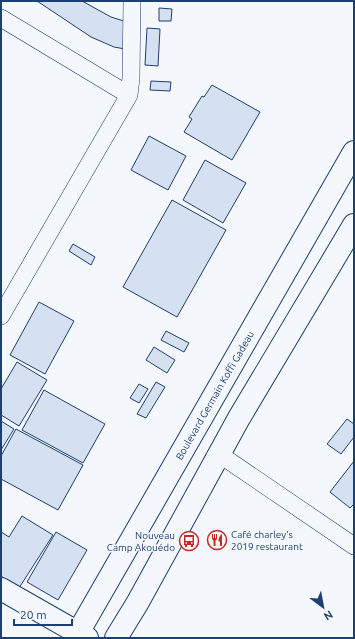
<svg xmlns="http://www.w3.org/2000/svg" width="355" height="639" viewBox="0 0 355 639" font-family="Ubuntu,sans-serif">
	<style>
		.building { fill: #d5e0f0; stroke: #1d3f73 }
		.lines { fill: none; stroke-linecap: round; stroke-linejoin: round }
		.minor-casing { stroke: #1d3f73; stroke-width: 18 }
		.tertiary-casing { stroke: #1d3f73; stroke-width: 24 }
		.secondary-casing { stroke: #1d3f73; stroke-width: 24 }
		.minor { stroke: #f4f7fb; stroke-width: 17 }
		.tertiary { stroke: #f4f7fb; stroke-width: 22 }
		.secondary { stroke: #f4f7fb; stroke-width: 22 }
		.labels { text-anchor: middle; stroke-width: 3; stroke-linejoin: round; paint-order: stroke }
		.street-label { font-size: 10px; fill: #1d3f73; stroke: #f4f7fb }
		.poi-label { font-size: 10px; fill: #1d3f73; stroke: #f4f7fb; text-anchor: start }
	</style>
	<rect width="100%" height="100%" fill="#f4f7fb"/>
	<path class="building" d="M 37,1 L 82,1 L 111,17 L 127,22 L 125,49 L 114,47 L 91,37 Z
		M 159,8 L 172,9 L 171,21 L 159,21 Z
		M 147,28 L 160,29 L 158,66 L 145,65 Z
		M 151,81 L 171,82 L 170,91 L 150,90 Z
		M 212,85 L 260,112 L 232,160 L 184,132 L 192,119 L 189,117 L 202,96 L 204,97 Z
		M 149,136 L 186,156 L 168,190 L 131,170 Z
		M 205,160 L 246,183 L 223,223 L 183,200 Z
		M 172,200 L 226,230 L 177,317 L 123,287 Z
		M 73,244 L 95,257 L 91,265 L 69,251 Z
		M 39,302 L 74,321 L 45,374 L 10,355 Z
		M 166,331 L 189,343 L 184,352 L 161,340 Z
		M 154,347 L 175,360 L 167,373 L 146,360 Z
		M 17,362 L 47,380 L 19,426 L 1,415 L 1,389 Z
		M 156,382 L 165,387 L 146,418 L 137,414 Z
		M 139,384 L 148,389 L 139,403 L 130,398 Z
		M 44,390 L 105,424 L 83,463 L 22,430 Z
		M 347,419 L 354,424 L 354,437 L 341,454 L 327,444 Z
		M 1,421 L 14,429 L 1,450 Z
		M 16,429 L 83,465 L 58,510 L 1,479 L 1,456 Z
		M 354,461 L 354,504 L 350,508 L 330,492 Z
		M 22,516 L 53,535 L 19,588 L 1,576 L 1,532 L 9,537 Z
		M 56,532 L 87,550 L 58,600 L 27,582 Z"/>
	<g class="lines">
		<g class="minor-casing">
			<path id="minor" d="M 1,18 L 129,95
				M 1,316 L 129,95 L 131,78 L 132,1
				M 219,454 L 354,546"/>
		</g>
		<g class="tertiary-casing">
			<path id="tertiary" d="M 1,589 L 87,638"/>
		</g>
		<g class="secondary-casing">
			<g id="secondary">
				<path id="s1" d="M 75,638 L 354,152"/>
				<path d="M 116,638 L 138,602 L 239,418 L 354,225"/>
			</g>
		</g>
		<use href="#minor" class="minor"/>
		<use href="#tertiary" class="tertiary"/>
		<use href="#secondary" class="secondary"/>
	</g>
	<defs>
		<g id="restaurant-ring" transform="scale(1)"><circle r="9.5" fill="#f4f7fb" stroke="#c62828" stroke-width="1.5"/><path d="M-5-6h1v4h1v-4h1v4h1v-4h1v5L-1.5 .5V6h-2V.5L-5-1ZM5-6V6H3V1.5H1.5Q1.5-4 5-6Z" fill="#c62828"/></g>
		<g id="bus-ring" transform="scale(1)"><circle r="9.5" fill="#f4f7fb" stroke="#c62828" stroke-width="1.5"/><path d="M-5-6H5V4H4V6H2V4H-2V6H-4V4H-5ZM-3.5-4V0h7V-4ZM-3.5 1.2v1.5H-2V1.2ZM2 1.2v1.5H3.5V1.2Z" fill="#c62828"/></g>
	</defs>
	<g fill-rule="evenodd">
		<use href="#restaurant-ring" x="217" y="540"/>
		<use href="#bus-ring" x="189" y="541"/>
	</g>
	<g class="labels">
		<g class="street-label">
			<text dy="4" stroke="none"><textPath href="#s1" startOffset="280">Boulevard Germain Koffi Gadeau</textPath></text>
		</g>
		<g class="poi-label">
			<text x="231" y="538">Café charley's<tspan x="231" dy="12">2019 restaurant</tspan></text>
			<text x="175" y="539" text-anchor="end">Nouveau<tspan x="175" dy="12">Camp Akouédo</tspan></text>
		</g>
	</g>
	<rect width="355" height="639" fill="none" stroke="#1d3f73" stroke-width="4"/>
	<g transform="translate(323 607) rotate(148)" stroke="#f4f7fb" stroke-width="3" paint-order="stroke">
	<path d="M0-3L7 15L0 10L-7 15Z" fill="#1d3f73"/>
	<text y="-6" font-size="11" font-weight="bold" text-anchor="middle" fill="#1d3f73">N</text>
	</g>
	<path d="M14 619v6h58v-6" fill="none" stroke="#1d3f73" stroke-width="2"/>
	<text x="20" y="619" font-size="12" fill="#1d3f73" stroke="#f4f7fb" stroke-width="3" paint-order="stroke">20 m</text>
</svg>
